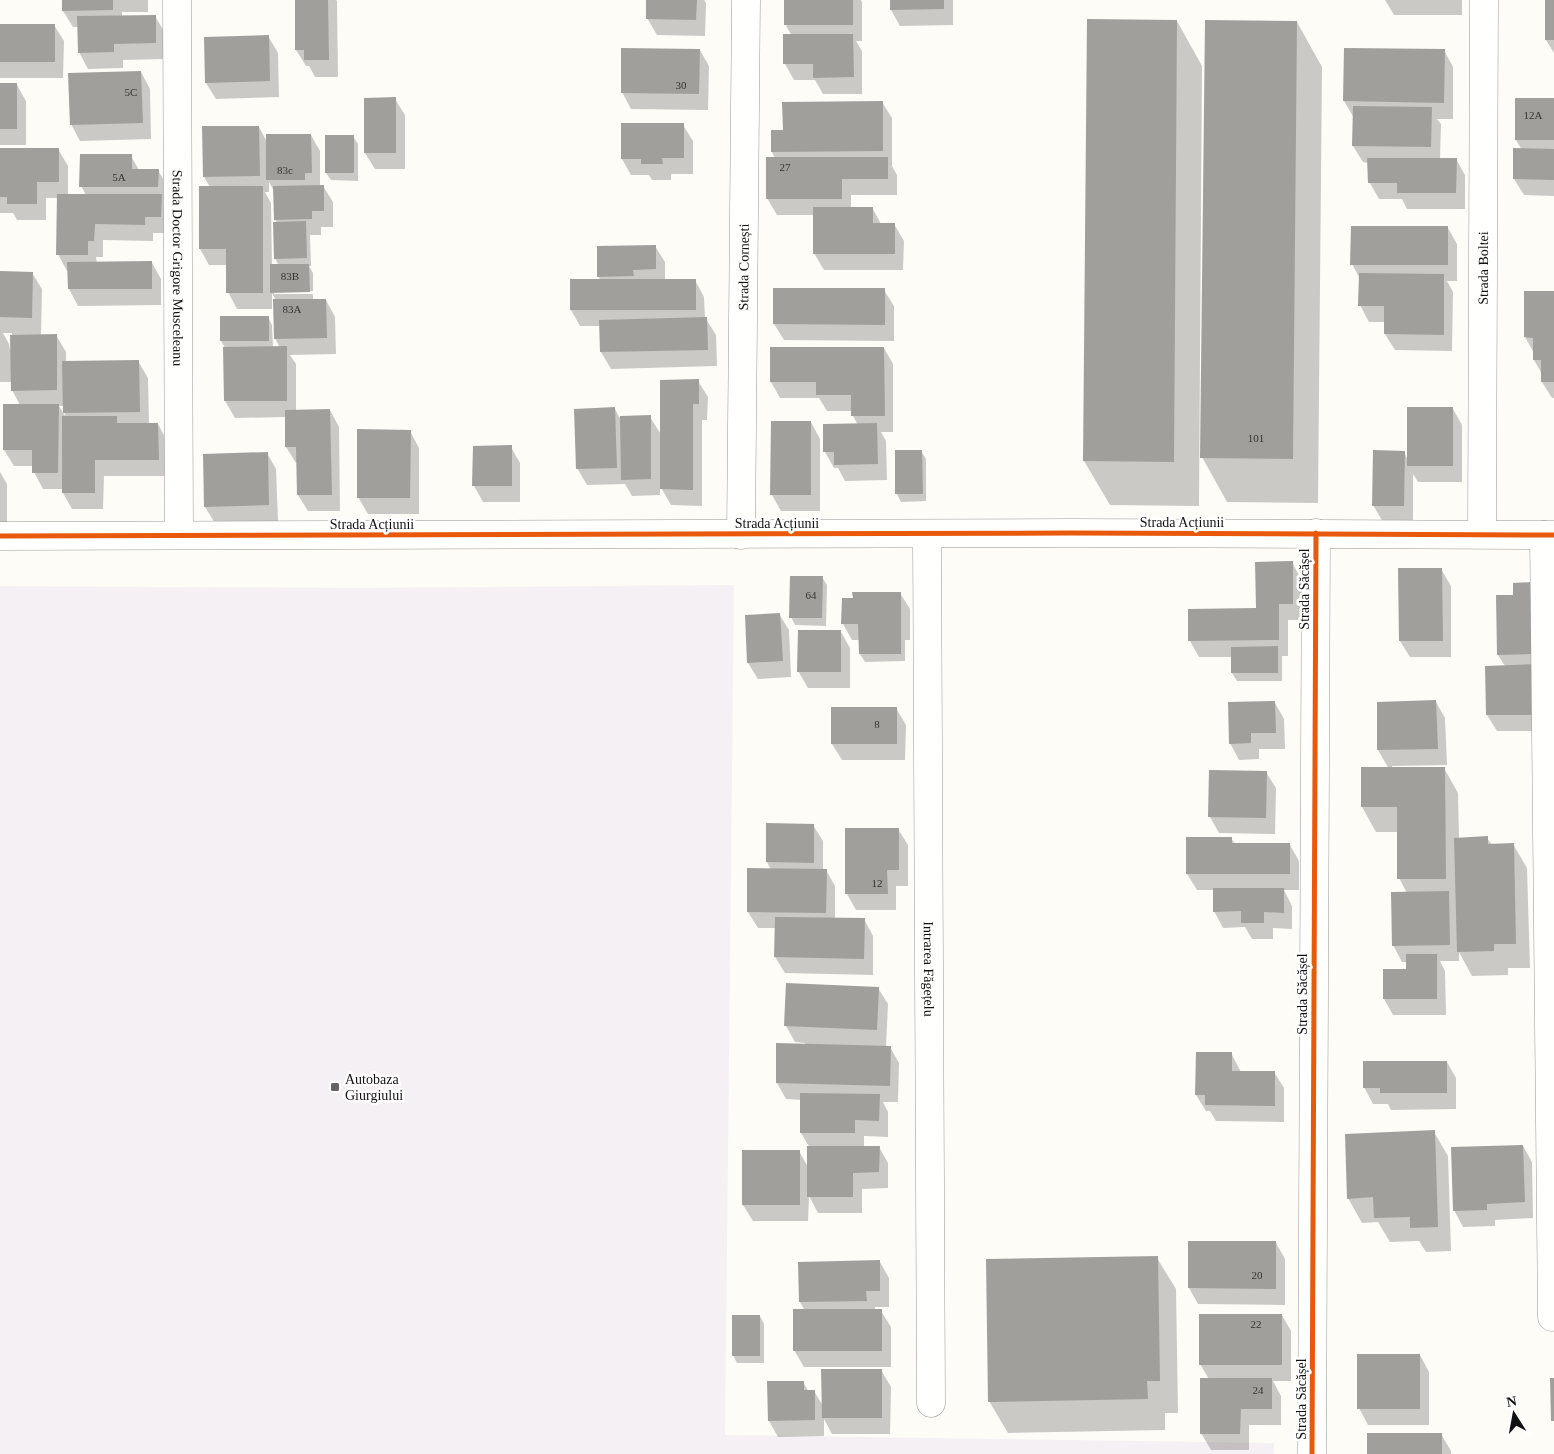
<svg xmlns="http://www.w3.org/2000/svg" width="1554" height="1454" viewBox="0 0 1554 1454" font-family="Georgia,serif">
	<style>
		.industrial { fill: #f5f0f3 }
		.shadow { fill: #0003; fill-rule: evenodd }
		.building { fill: #a19f9c }
		.lines { fill: none; stroke-linecap: round; stroke-linejoin: round }
		.street-casing { stroke: #979795; stroke-width: 29 }
		.street { stroke: #fffffe; stroke-width: 28 }
		.cycleway-casing { stroke: #fff; stroke-width: 8 }
		.cycleway { stroke: #e8590c; stroke-width: 5 }
		.poi-dot { fill: #646362; stroke: #fff; stroke-width: 2 }
		.labels { text-anchor: middle; stroke-width: 5; stroke-linejoin: round; paint-order: stroke }
		.number-label { font-size: 11px; fill: #353434 }
		.street-label { font-size: 14px; fill: #111; stroke: #fff }
		.poi-label { font-size: 14px; fill: #111; stroke: #fff; text-anchor: start }
	</style>
	<rect width="100%" height="100%" fill="#fdfcf7"/>
	<path class="industrial" d="M 734,585 L 725,1435 L 1274,1443 L 1274,1454 L 0,1454 L 0,586 L 365,588 Z"/>
	<path class="shadow" d="M 63,0 L 148,0 L 148,12 L 122,12 L 122,17 L 155,16 L 165,33 L 165,59 L 123,60 L 123,68 L 88,69 L 79,52 L 79,27 L 73,27 L 63,11 Z
		M 296,0 L 336,0 L 337,1 L 338,77 L 315,77 L 309,66 L 306,66 L 296,50 Z
		M 647,0 L 704,0 L 706,3 L 705,36 L 657,35 L 647,18 Z
		M 785,0 L 861,0 L 862,2 L 862,41 L 856,41 L 862,51 L 862,94 L 823,94 L 815,80 L 794,80 L 785,64 L 792,36 L 785,24 Z
		M 891,0 L 953,0 L 953,25 L 900,26 L 891,10 Z
		M 1385,0 L 1462,0 L 1462,15 L 1394,15 Z
		M 1546,0 L 1554,0 L 1554,53 L 1546,40 Z
		M 1088,21 L 1177,21 L 1202,66 L 1199,506 L 1110,505 L 1084,461 Z
		M 1297,22 L 1322,67 L 1318,503 L 1227,502 L 1202,457 Z
		M 0,25 L 54,25 L 64,41 L 63,78 L 0,78 Z
		M 268,36 L 278,53 L 279,97 L 216,99 L 206,83 L 206,38 Z
		M 1345,49 L 1444,50 L 1453,67 L 1453,119 L 1437,119 L 1441,124 L 1440,159 L 1456,159 L 1465,175 L 1465,209 L 1407,209 L 1402,199 L 1379,199 L 1370,183 L 1369,163 L 1363,162 L 1353,146 L 1354,118 L 1344,101 Z
		M 700,50 L 709,66 L 708,110 L 631,109 L 622,92 Z
		M 141,72 L 150,89 L 151,139 L 80,141 L 71,124 Z
		M 0,85 L 17,85 L 26,101 L 26,145 L 0,145 Z
		M 395,99 L 405,115 L 405,169 L 375,169 L 365,153 Z
		M 1554,99 L 1554,196 L 1524,195 L 1514,179 L 1522,150 L 1516,140 Z
		M 882,102 L 892,118 L 892,166 L 897,175 L 897,195 L 851,195 L 851,209 L 873,209 L 881,224 L 894,224 L 904,241 L 903,270 L 824,270 L 814,253 L 814,215 L 777,215 L 767,198 L 775,158 L 772,152 L 784,131 Z
		M 683,125 L 693,141 L 693,174 L 671,174 L 671,180 L 652,180 L 649,175 L 631,175 L 622,159 Z
		M 259,127 L 267,142 L 311,135 L 320,151 L 320,186 L 323,186 L 333,202 L 333,227 L 321,227 L 321,235 L 310,235 L 311,266 L 309,266 L 313,273 L 313,291 L 274,292 L 274,294 L 313,294 L 313,300 L 326,300 L 335,317 L 336,354 L 290,355 L 296,364 L 296,411 L 330,410 L 339,427 L 340,511 L 308,511 L 298,495 L 298,463 L 296,463 L 286,447 L 286,417 L 235,418 L 225,401 L 225,348 L 221,341 L 268,317 L 272,325 L 273,348 L 280,348 L 275,338 L 276,301 L 272,293 L 272,309 L 237,309 L 228,292 L 228,265 L 209,265 L 200,249 L 210,187 L 204,177 ZM 269,182 L 275,193 L 275,219 L 277,223 L 275,258 L 279,266 L 272,266 L 271,203 L 265,192 L 269,192 Z
		M 353,136 L 358,144 L 358,181 L 331,180 L 326,173 Z
		M 58,149 L 68,166 L 68,195 L 86,195 L 81,186 L 131,156 L 139,170 L 158,170 L 167,186 L 170,233 L 153,233 L 153,241 L 103,240 L 103,257 L 96,257 L 97,263 L 152,263 L 161,279 L 161,305 L 78,306 L 69,289 L 69,271 L 67,271 L 58,254 L 58,198 L 46,198 L 46,220 L 17,220 L 13,213 L 0,213 L 0,150 Z
		M 1448,228 L 1457,244 L 1457,281 L 1447,281 L 1453,292 L 1452,351 L 1395,350 L 1385,334 L 1385,322 L 1369,322 L 1360,305 L 1360,279 L 1352,264 Z
		M 655,246 L 665,262 L 665,280 L 695,280 L 704,297 L 705,319 L 706,319 L 716,335 L 717,366 L 611,369 L 601,352 L 600,326 L 580,326 L 571,310 L 601,281 L 598,276 Z
		M 0,273 L 32,273 L 42,289 L 41,336 L 56,335 L 66,352 L 66,363 L 138,361 L 148,378 L 149,424 L 158,424 L 167,441 L 167,476 L 104,476 L 103,509 L 72,509 L 63,493 L 63,489 L 43,489 L 34,472 L 34,466 L 14,466 L 4,450 L 20,405 L 12,390 L 12,382 L 0,382 ZM 3,333 L 12,333 L 12,350 L 10,350 L 9,344 ZM 59,406 L 64,406 L 65,416 Z
		M 775,289 L 884,290 L 894,306 L 894,341 L 784,340 L 774,324 Z
		M 1525,292 L 1554,292 L 1554,398 L 1552,398 L 1542,382 L 1542,374 L 1534,360 L 1534,353 L 1525,337 Z
		M 771,348 L 884,348 L 893,364 L 893,432 L 881,432 L 886,441 L 887,480 L 845,481 L 838,468 L 834,468 L 825,452 L 858,425 L 853,416 L 853,411 L 827,411 L 819,398 L 780,398 L 771,382 Z
		M 698,381 L 708,397 L 707,420 L 702,420 L 702,506 L 671,505 L 660,486 L 660,495 L 632,496 L 625,484 L 587,485 L 577,468 L 615,409 L 619,417 L 650,417 L 662,436 Z
		M 1453,409 L 1462,425 L 1462,482 L 1418,482 L 1413,474 L 1413,522 L 1383,522 L 1373,505 L 1404,452 L 1408,460 Z
		M 811,422 L 820,439 L 820,511 L 781,511 L 772,495 Z
		M 410,431 L 419,448 L 419,514 L 368,514 L 358,497 Z
		M 474,447 L 511,447 L 520,463 L 520,502 L 483,502 L 474,486 Z
		M 921,451 L 926,459 L 926,501 L 901,502 L 897,494 Z
		M 267,453 L 276,469 L 278,521 L 215,523 L 205,507 Z
		M 0,472 L 7,484 L 7,530 L 0,530 Z
		M 1292,562 L 1301,579 L 1302,620 L 1288,620 L 1288,656 L 1282,656 L 1282,681 L 1237,681 L 1232,673 L 1232,657 L 1199,657 L 1190,641 L 1258,610 Z
		M 1441,569 L 1451,586 L 1451,657 L 1410,657 L 1400,641 Z
		M 822,577 L 827,585 L 826,626 L 795,625 L 791,617 Z
		M 1531,584 L 1546,731 L 1497,731 L 1487,715 L 1486,667 L 1505,666 L 1498,655 L 1497,596 L 1514,596 Z
		M 900,593 L 910,609 L 910,640 L 905,640 L 905,661 L 865,662 L 860,654 L 860,640 L 852,640 L 843,624 Z
		M 779,614 L 789,630 L 791,677 L 758,679 L 748,663 Z
		M 841,632 L 850,648 L 850,688 L 808,688 L 798,671 Z
		M 1436,702 L 1445,718 L 1447,765 L 1392,766 L 1392,769 L 1444,768 L 1458,793 L 1459,839 L 1487,838 L 1492,845 L 1513,844 L 1527,868 L 1530,968 L 1508,968 L 1508,975 L 1472,976 L 1459,952 L 1459,961 L 1440,961 L 1445,971 L 1446,1015 L 1393,1015 L 1384,999 L 1407,970 L 1407,962 L 1402,962 L 1393,945 L 1407,893 L 1399,878 L 1398,832 L 1376,832 L 1362,807 L 1362,769 L 1389,769 L 1378,750 Z
		M 1275,703 L 1284,719 L 1285,749 L 1259,749 L 1259,759 L 1239,760 L 1230,743 Z
		M 896,708 L 906,725 L 905,760 L 842,760 L 832,744 Z
		M 1210,771 L 1266,772 L 1276,788 L 1275,834 L 1219,833 L 1210,817 Z
		M 813,825 L 823,841 L 823,870 L 826,870 L 835,886 L 835,919 L 864,919 L 873,936 L 873,975 L 785,973 L 775,957 L 776,928 L 758,928 L 748,912 L 771,870 L 767,862 Z
		M 898,829 L 908,845 L 908,886 L 896,886 L 896,910 L 856,910 L 847,894 Z
		M 1231,838 L 1235,844 L 1290,845 L 1299,861 L 1299,890 L 1284,890 L 1292,906 L 1292,929 L 1273,928 L 1273,939 L 1252,939 L 1245,927 L 1223,928 L 1214,911 L 1214,890 L 1197,890 L 1187,874 Z
		M 878,988 L 888,1004 L 886,1047 L 890,1047 L 899,1063 L 898,1102 L 883,1102 L 888,1112 L 888,1137 L 864,1136 L 864,1147 L 879,1147 L 888,1163 L 888,1188 L 862,1189 L 862,1213 L 818,1213 L 809,1196 L 808,1221 L 753,1221 L 743,1205 L 799,1151 L 808,1167 L 810,1148 L 801,1133 L 802,1100 L 786,1099 L 777,1083 L 777,1045 L 805,1045 L 805,1043 L 795,1042 L 786,1026 Z
		M 1231,1053 L 1241,1072 L 1274,1072 L 1284,1088 L 1284,1122 L 1216,1121 L 1210,1111 L 1206,1111 L 1196,1095 Z
		M 1447,1062 L 1456,1078 L 1456,1109 L 1391,1110 L 1388,1104 L 1373,1104 L 1364,1087 Z
		M 1434,1132 L 1448,1156 L 1451,1251 L 1426,1252 L 1419,1241 L 1390,1242 L 1378,1222 L 1362,1223 L 1348,1198 Z
		M 1523,1146 L 1532,1162 L 1533,1218 L 1495,1220 L 1495,1226 L 1463,1227 L 1454,1210 Z
		M 1276,1243 L 1285,1259 L 1285,1305 L 1198,1304 L 1189,1288 Z
		M 1157,1258 L 1176,1289 L 1178,1413 L 1165,1413 L 1165,1430 L 1008,1433 L 989,1401 Z
		M 880,1262 L 889,1278 L 889,1307 L 875,1307 L 875,1311 L 881,1311 L 891,1327 L 891,1367 L 804,1367 L 794,1350 L 805,1311 L 800,1302 Z
		M 1282,1315 L 1291,1331 L 1291,1381 L 1273,1381 L 1281,1396 L 1281,1425 L 1249,1425 L 1249,1450 L 1211,1450 L 1201,1433 L 1209,1379 L 1200,1364 Z
		M 760,1316 L 764,1324 L 764,1363 L 737,1363 L 733,1355 Z
		M 1420,1355 L 1429,1372 L 1429,1425 L 1368,1425 L 1359,1408 Z
		M 881,1370 L 891,1387 L 890,1434 L 832,1434 L 824,1419 L 824,1436 L 778,1437 L 769,1421 L 803,1382 L 809,1392 L 814,1391 L 823,1406 Z
		M 1441,1434 L 1451,1451 L 1451,1454 L 1368,1454 Z"/>
	<path class="building" d="M 62,0 L 113,0 L 113,10 L 62,11 Z
		M 295,0 L 328,0 L 329,60 L 304,60 L 304,50 L 295,50 Z
		M 646,0 L 697,0 L 696,20 L 646,19 Z
		M 784,0 L 853,0 L 853,25 L 784,25 Z
		M 890,0 L 944,0 L 944,9 L 890,10 Z
		M 1545,0 L 1554,0 L 1554,40 L 1545,40 Z
		M 156,15 L 156,43 L 114,44 L 114,52 L 78,53 L 77,16 Z
		M 1087,19 L 1177,20 L 1174,462 L 1083,461 Z
		M 1205,20 L 1297,21 L 1293,459 L 1200,458 Z
		M 0,24 L 55,24 L 55,62 L 0,62 Z
		M 783,34 L 853,34 L 854,77 L 813,78 L 813,64 L 783,64 Z
		M 269,35 L 270,81 L 205,83 L 204,37 Z
		M 621,48 L 700,49 L 699,94 L 621,93 Z
		M 1344,48 L 1445,49 L 1444,103 L 1343,101 Z
		M 141,71 L 143,123 L 70,125 L 68,73 Z
		M 0,83 L 17,83 L 17,129 L 0,129 Z
		M 396,97 L 396,153 L 364,153 L 364,98 Z
		M 1515,98 L 1554,98 L 1554,140 L 1515,140 Z
		M 883,101 L 883,151 L 771,152 L 771,130 L 783,130 L 782,102 Z
		M 1353,106 L 1432,107 L 1431,147 L 1352,146 Z
		M 621,123 L 684,123 L 684,158 L 662,158 L 663,164 L 641,164 L 641,159 L 621,159 Z
		M 202,126 L 259,126 L 260,176 L 203,177 Z
		M 266,134 L 311,134 L 312,173 L 305,173 L 305,180 L 266,180 Z
		M 325,135 L 354,135 L 354,173 L 325,173 Z
		M 0,148 L 59,148 L 59,182 L 37,182 L 37,204 L 7,204 L 7,197 L 0,197 Z
		M 1513,148 L 1554,149 L 1554,180 L 1513,179 Z
		M 80,154 L 132,154 L 132,169 L 159,169 L 158,187 L 79,187 Z
		M 766,157 L 888,157 L 888,179 L 842,179 L 842,199 L 766,199 Z
		M 1367,158 L 1457,158 L 1456,193 L 1397,193 L 1397,183 L 1368,183 Z
		M 324,185 L 324,211 L 312,211 L 312,219 L 274,220 L 273,186 Z
		M 199,186 L 263,186 L 263,293 L 226,293 L 226,249 L 199,249 Z
		M 57,194 L 162,194 L 161,217 L 145,217 L 145,225 L 95,224 L 94,241 L 88,241 L 88,255 L 56,255 Z
		M 813,207 L 873,207 L 873,223 L 895,223 L 895,254 L 813,254 Z
		M 306,221 L 307,258 L 274,259 L 273,222 Z
		M 1351,226 L 1448,226 L 1448,265 L 1350,265 Z
		M 656,245 L 656,269 L 633,270 L 634,276 L 597,277 L 597,246 Z
		M 152,261 L 152,289 L 68,289 L 67,262 Z
		M 270,264 L 309,264 L 310,292 L 270,293 Z
		M 0,271 L 33,272 L 32,318 L 0,317 Z
		M 1359,273 L 1444,274 L 1444,335 L 1384,334 L 1384,306 L 1358,306 Z
		M 570,279 L 696,279 L 696,310 L 570,310 Z
		M 773,288 L 885,288 L 885,325 L 773,324 Z
		M 1524,291 L 1554,291 L 1554,382 L 1541,382 L 1541,360 L 1533,360 L 1533,338 L 1524,337 Z
		M 273,299 L 326,299 L 327,338 L 274,339 Z
		M 220,316 L 269,316 L 269,341 L 220,341 Z
		M 707,317 L 708,350 L 600,352 L 599,320 Z
		M 57,334 L 57,390 L 11,391 L 10,335 Z
		M 287,346 L 287,401 L 224,401 L 223,347 Z
		M 770,347 L 884,347 L 885,416 L 851,416 L 851,395 L 816,395 L 816,382 L 770,382 Z
		M 139,360 L 140,412 L 63,413 L 62,361 Z
		M 699,379 L 699,404 L 693,404 L 693,490 L 660,489 L 660,380 Z
		M 3,404 L 59,404 L 58,473 L 32,473 L 32,450 L 3,450 Z
		M 615,407 L 617,468 L 576,469 L 574,409 Z
		M 1407,407 L 1453,407 L 1453,466 L 1407,466 Z
		M 330,409 L 332,495 L 297,495 L 296,447 L 285,447 L 285,410 Z
		M 651,415 L 651,479 L 621,480 L 620,416 Z
		M 62,416 L 117,416 L 117,423 L 158,423 L 159,460 L 95,460 L 95,493 L 62,493 Z
		M 771,421 L 811,421 L 811,495 L 770,495 Z
		M 877,423 L 878,464 L 834,465 L 834,452 L 823,452 L 823,424 Z
		M 357,429 L 411,430 L 410,498 L 357,498 Z
		M 512,445 L 512,486 L 472,486 L 473,446 Z
		M 895,450 L 922,450 L 923,494 L 895,494 Z
		M 1373,450 L 1405,451 L 1404,506 L 1372,506 Z
		M 268,452 L 269,505 L 204,507 L 203,454 Z
		M 1293,561 L 1293,604 L 1279,604 L 1279,640 L 1188,641 L 1188,609 L 1256,608 L 1255,562 Z
		M 1398,568 L 1442,568 L 1443,641 L 1399,641 Z
		M 790,576 L 823,576 L 822,618 L 789,618 Z
		M 1532,582 L 1533,654 L 1497,655 L 1496,595 L 1513,595 L 1513,583 Z
		M 852,592 L 901,592 L 901,654 L 859,654 L 858,624 L 841,624 L 842,598 L 853,598 Z
		M 780,613 L 783,661 L 747,663 L 745,615 Z
		M 798,630 L 841,630 L 841,672 L 797,672 Z
		M 1278,646 L 1278,673 L 1231,673 L 1231,647 Z
		M 1536,664 L 1537,715 L 1486,715 L 1485,666 Z
		M 1436,700 L 1438,749 L 1377,750 L 1377,702 Z
		M 1275,701 L 1276,733 L 1251,733 L 1251,743 L 1229,744 L 1228,702 Z
		M 831,707 L 897,707 L 897,744 L 831,744 Z
		M 1361,767 L 1445,767 L 1446,879 L 1397,879 L 1397,807 L 1361,807 Z
		M 1209,770 L 1267,771 L 1266,818 L 1208,817 Z
		M 766,823 L 814,824 L 814,863 L 766,862 Z
		M 845,828 L 899,828 L 899,870 L 887,870 L 888,894 L 845,894 Z
		M 1488,836 L 1488,844 L 1514,843 L 1516,944 L 1494,944 L 1494,951 L 1457,952 L 1454,838 Z
		M 1186,837 L 1232,837 L 1232,843 L 1290,843 L 1290,874 L 1186,874 Z
		M 747,868 L 827,869 L 826,913 L 747,912 Z
		M 1213,888 L 1284,888 L 1284,913 L 1264,912 L 1264,923 L 1241,923 L 1241,911 L 1213,912 Z
		M 1449,891 L 1450,945 L 1392,946 L 1391,892 Z
		M 775,917 L 865,918 L 864,959 L 774,957 Z
		M 1406,954 L 1437,954 L 1437,999 L 1383,999 L 1383,969 L 1406,969 Z
		M 786,983 L 879,987 L 877,1030 L 784,1026 Z
		M 776,1043 L 891,1046 L 890,1086 L 776,1083 Z
		M 1196,1052 L 1232,1052 L 1232,1071 L 1275,1071 L 1275,1106 L 1205,1105 L 1205,1095 L 1195,1095 Z
		M 1363,1061 L 1447,1061 L 1447,1093 L 1380,1093 L 1380,1088 L 1363,1088 Z
		M 800,1093 L 880,1094 L 879,1121 L 855,1120 L 855,1133 L 800,1133 Z
		M 1435,1130 L 1438,1227 L 1410,1228 L 1410,1217 L 1374,1218 L 1373,1197 L 1347,1199 L 1345,1134 Z
		M 1523,1145 L 1525,1202 L 1487,1204 L 1487,1210 L 1453,1211 L 1451,1147 Z
		M 807,1146 L 880,1146 L 879,1172 L 853,1173 L 853,1197 L 807,1197 Z
		M 742,1150 L 800,1150 L 800,1205 L 742,1205 Z
		M 1188,1241 L 1276,1241 L 1276,1289 L 1188,1288 Z
		M 1158,1256 L 1160,1381 L 1147,1381 L 1148,1399 L 988,1402 L 986,1259 Z
		M 880,1260 L 880,1291 L 866,1291 L 867,1301 L 799,1302 L 798,1262 Z
		M 793,1309 L 882,1309 L 882,1351 L 793,1351 Z
		M 1199,1314 L 1282,1314 L 1282,1365 L 1199,1365 Z
		M 732,1315 L 760,1315 L 760,1356 L 732,1356 Z
		M 1357,1354 L 1420,1354 L 1420,1409 L 1357,1409 Z
		M 821,1369 L 882,1369 L 882,1418 L 822,1418 Z
		M 1200,1378 L 1272,1378 L 1272,1409 L 1241,1409 L 1240,1434 L 1200,1434 Z
		M 1550,1378 L 1554,1378 L 1554,1421 L 1551,1421 Z
		M 767,1381 L 804,1381 L 804,1390 L 815,1390 L 815,1420 L 768,1421 Z
		M 1367,1433 L 1442,1433 L 1442,1454 L 1367,1454 Z"/>
	<g class="lines">
		<g class="street-casing">
			<g id="street">
				<path id="s1" d="M 177,0 L 179,535"/>
				<path id="s2" d="M 927,534 L 931,1403"/>
				<path id="s3" d="M 1482,534 L 1484,0"/>
				<path id="s4" d="M 741,535 L 746,0"/>
				<path d="M 1544,535 L 1552,1317"/>
				<path d="M 0,536 L 1071,533 L 1554,535"/>
				<path d="M 1312,1454 L 1316,533"/>
			</g>
		</g>
		<use href="#street" class="street"/>
		<g class="cycleway-casing">
			<path id="cycleway" d="M 0,536 L 1071,533 L 1554,535
				M 1312,1454 L 1316,533"/>
		</g>
		<use href="#cycleway" class="cycleway"/>
	</g>
	<rect class="poi-dot" x="330" y="1082" width="10" height="10" rx="2.5"/>
	<g class="labels">
		<g class="number-label">
			<text x="681" y="89">30</text>
			<text x="131" y="96">5C</text>
			<text x="1533" y="119">12A</text>
			<text x="785" y="171">27</text>
			<text x="285" y="174">83c</text>
			<text x="119" y="181">5A</text>
			<text x="290" y="280">83B</text>
			<text x="292" y="313">83A</text>
			<text x="1256" y="442">101</text>
			<text x="811" y="599">64</text>
			<text x="877" y="728">8</text>
			<text x="877" y="887">12</text>
			<text x="1257" y="1279">20</text>
			<text x="1256" y="1328">22</text>
			<text x="1258" y="1394">24</text>
		</g>
		<g class="street-label">
			<text dy="5" stroke="none"><textPath href="#s4" startOffset="268">Strada Cornești</textPath></text>
			<text dy="5" stroke="none"><textPath href="#s3" startOffset="266">Strada Boltei</textPath></text>
			<text dy="5" stroke="none"><textPath href="#s1" startOffset="268">Strada Doctor Grigore Musceleanu</textPath></text>
			<text x="1182" y="527">Strada Acțiunii</text>
			<text x="777" y="528">Strada Acțiunii</text>
			<text x="372" y="529">Strada Acțiunii</text>
			<text transform="translate(1304 589) rotate(-90)" y="5">Strada Săcășel</text>
			<text dy="5" stroke="none"><textPath href="#s2" startOffset="435">Intrarea Făgețelu</textPath></text>
			<text transform="translate(1302 994) rotate(-90)" y="5">Strada Săcășel</text>
			<text transform="translate(1301 1399) rotate(-90)" y="5">Strada Săcășel</text>
		</g>
		<g class="poi-label">
			<text x="345" y="1084">Autobaza<tspan x="345" dy="16">Giurgiului</tspan></text>
		</g>
	</g>
	<g transform="translate(1514 1414) rotate(349)" stroke="#ffffff" stroke-width="4" paint-order="stroke">
	<path d="M0-4L9 19L0 12L-9 19Z" fill="#111111"/>
	<text y="-8" font-size="14" font-weight="bold" text-anchor="middle" fill="#111111">N</text>
	</g>
</svg>
